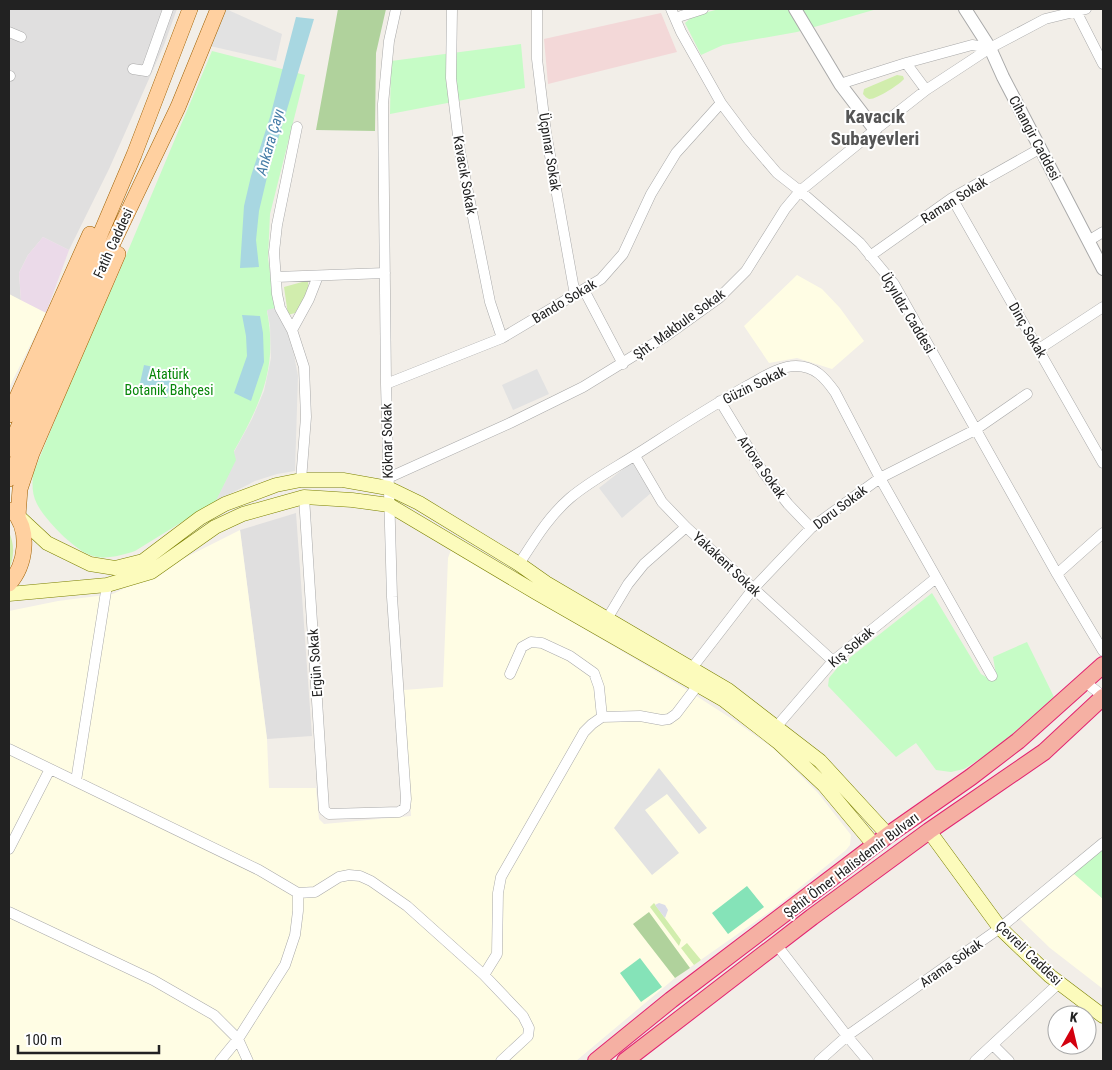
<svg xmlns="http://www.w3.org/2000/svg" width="1112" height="1070" viewBox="0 0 1112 1070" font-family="'Roboto Condensed',sans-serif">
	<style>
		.residential { fill: #e0dfdf }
		.commercial { fill: #f3d8d8 }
		.industrial { fill: #ebdae9 }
		.education { fill: #fffde4 }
		.grass { fill: #d1edad }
		.forest { fill: #b0d29c }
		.park { fill: #c6fcc6 }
		.pitch { fill: #85e3b8 }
		.parking { fill: #e2e2e2 }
		.plaza { fill: #dcdde8 }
		.water { fill: #a8d7e1 }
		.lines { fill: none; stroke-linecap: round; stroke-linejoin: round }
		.minor-casing { stroke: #a9a9a9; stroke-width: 11 }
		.tertiary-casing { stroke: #a9a9a9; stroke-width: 14 }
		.secondary-casing { stroke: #7b8001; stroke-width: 15 }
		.primary-casing { stroke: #9f6000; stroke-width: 16 }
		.trunk-casing { stroke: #e22471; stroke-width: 18 }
		.minor { stroke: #fff; stroke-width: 10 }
		.tertiary { stroke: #fff; stroke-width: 12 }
		.secondary { stroke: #fcfbbc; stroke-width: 14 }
		.primary { stroke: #ffd0a0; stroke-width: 15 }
		.trunk { stroke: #f5b0a3; stroke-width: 16 }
		.labels { text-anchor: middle; stroke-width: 4; stroke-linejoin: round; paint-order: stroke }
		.street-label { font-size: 14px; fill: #222; stroke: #fff }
		.park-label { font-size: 14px; fill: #08870a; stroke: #fff }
		.water-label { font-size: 15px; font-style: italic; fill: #437ba6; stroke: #fff }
		.district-label { font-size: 19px; font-weight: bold; fill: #555; stroke: #fff }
	</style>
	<rect width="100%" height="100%" fill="#f2eee8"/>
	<path class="residential" d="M 9,9 L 177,9 L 164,45 L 109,169 L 69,250 L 43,237 L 28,255 L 19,273 L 21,301 L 9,294 Z
		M 296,513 L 312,736 L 267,739 L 240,530 Z"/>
	<path class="commercial" d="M 661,13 L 677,52 L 548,84 L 544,39 Z"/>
	<path class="industrial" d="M 43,237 L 69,250 L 46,313 L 21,301 L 19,273 L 28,255 Z"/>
	<path class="education" d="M 797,275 L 822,289 L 840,308 L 864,341 L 832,369 L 797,358 L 769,363 L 744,326 Z
		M 9,294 L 46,313 L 9,388 Z
		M 240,530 L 267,739 L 269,788 L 316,788 L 319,819 L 324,824 L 411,816 L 404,690 L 443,687 L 448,558 L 451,550 L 684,688 L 732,719 L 773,748 L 818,793 L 851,835 L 850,845 L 846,850 L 772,910 L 675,978 L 576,1061 L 9,1061 L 9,611 L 58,601 L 113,594 Z
		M 1073,873 L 1103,899 L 1103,989 L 1050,948 L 1020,919 Z"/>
	<path class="grass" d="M 897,75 L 903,76 L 904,79 C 900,84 876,100 869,99 C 866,98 865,96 863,94 L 864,89 Z
		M 302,282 L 308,282 L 309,291 L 295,313 L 288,315 L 284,287 Z
		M 9,532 C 15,546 14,556 9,570 Z
		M 654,903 L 681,940 L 679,946 L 650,907 Z
		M 687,943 L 701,960 L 694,965 L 681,948 Z"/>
	<path class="forest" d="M 338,9 L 386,9 L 376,53 L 375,131 L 316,130 Z
		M 649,912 L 690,968 L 675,978 L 633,924 Z"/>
	<path class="park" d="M 719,9 L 877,9 L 797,32 L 723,45 L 701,55 L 685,23 L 693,16 Z
		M 521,44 L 525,88 L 390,114 L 391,61 Z
		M 212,51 L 305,75 L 270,214 L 268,258 L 275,308 L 267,311 C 278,367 261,403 234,451 L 237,460 L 216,501 L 135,551 C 123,555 106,560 93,556 C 76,552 45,520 37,504 C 32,494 32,485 33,474 L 84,349 L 117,277 Z
		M 932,593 L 981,674 L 988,678 L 996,675 L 993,657 L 1027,642 L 1054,697 L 996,749 L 964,769 L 951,772 L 936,770 L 916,743 L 896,757 L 828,686 L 829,678 L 838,667 Z
		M 1103,849 L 1103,899 L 1073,873 Z"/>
	<path class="pitch" d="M 747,886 L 764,907 L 728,934 L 712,913 Z
		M 640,958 L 662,987 L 641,1002 L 620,973 Z"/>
	<path class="parking" d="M 226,9 L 282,34 L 276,61 L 210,46 Z
		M 275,308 L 286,329 L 294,355 L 298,376 L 295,471 L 277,474 L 255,481 L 216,501 L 236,460 L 234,452 L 252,419 L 264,391 L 271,358 L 270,326 L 267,310 Z
		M 537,369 L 549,394 L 513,410 L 502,385 Z
		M 632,462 L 651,493 L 622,518 L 599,488 Z
		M 659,768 L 707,828 L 699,834 L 667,794 L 645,810 L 679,853 L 652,875 L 614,828 Z"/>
	<path class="plaza" d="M 659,903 L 665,905 L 668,910 L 665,918 L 655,905 Z"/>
	<path class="water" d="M 296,17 L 314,19 L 268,173 L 259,211 L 256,240 L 259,267 L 240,268 L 244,206 L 251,176 L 270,117 Z
		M 242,315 L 260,316 L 263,333 L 264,362 L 251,401 L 234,393 L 247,356 L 246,336 Z
		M 144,365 L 154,367 L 158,371 L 161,369 L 173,371 L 167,398 L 138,392 Z"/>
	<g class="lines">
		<g class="minor-casing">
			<path id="minor" d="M 452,9 L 451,78 L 460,152 L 490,302 L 502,338
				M 537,9 L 537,59 L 546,133 L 575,295
				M 671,9 L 681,32 L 721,103 L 748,139 L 777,173 L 800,191 L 860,243 L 894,284 L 1057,574 L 1103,651
				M 1076,11 L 1103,64
				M 675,18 L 703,9
				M 9,32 L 21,37
				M 906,63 L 926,90
				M 133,69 L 146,71 L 168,9
				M 9,76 L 10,76
				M 840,84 L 906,63 L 972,45 L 990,48
				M 297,127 L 277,225 L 274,252 L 277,294 L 280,308 L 292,330 L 304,367 L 306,417 L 301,480
				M 952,198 L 1103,463
				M 1088,241 L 1103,232
				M 870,256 L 952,198 L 1041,148
				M 276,277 L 385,273
				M 584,290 L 623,364
				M 292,330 L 309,299 L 318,276
				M 1039,349 L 1103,307
				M 386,384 L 502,338 L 601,279 L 623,254 L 651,194 L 676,153 L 721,103
				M 720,401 L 763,472 L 788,504 L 811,528
				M 635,456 L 662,502 L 686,527 L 833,661
				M 388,478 L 510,423 L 583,387 L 666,336 L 719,298 L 746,271 L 785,209 L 800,191 L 875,130 L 926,90 L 990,48 L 1045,19 L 1086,9
				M 304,497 L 324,810 L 329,814 L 399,812 L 405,808 L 406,799 L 392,597 L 386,384 L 383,104 L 389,41 L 396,9
				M 519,564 C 534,541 548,517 570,498 C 590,481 615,468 637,454 C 673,431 709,407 747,386 C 762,378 779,366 796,366 C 815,366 825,378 835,392 L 880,478 L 992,676
				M 1057,574 L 1103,533
				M 607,619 L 628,584 L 644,564 L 686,527
				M 692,668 L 753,589 L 811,528 L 880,478 L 975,430 L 1027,394
				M 510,674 L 522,647 L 531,642 L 542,643 L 570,656 L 594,673 L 599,687 L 602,717
				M 1085,682 L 1103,696
				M 777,726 L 833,661 L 936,578
				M 9,749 L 259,870 L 298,893 L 298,911 L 295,935 L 285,965 L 238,1039 L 220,1061
				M 76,781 L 107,585
				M 9,849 L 50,769
				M 298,893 L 315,892 L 339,877 L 349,875 L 360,876 L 371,881 L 407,906 L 484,975 L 523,1016 L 529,1028 L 528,1036 L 501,1061
				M 9,912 L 153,980 L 214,1015 L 238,1039 L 248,1061
				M 776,944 L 847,1036 L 868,1061
				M 484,975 L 497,954 L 498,893 L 501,877 L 584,732 L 592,724 L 602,717 L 640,716 L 662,720 L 669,719 L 676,714 L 698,685
				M 993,1045 L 1009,1061
				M 819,1061 L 847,1036 L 1000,928 L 1103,843
				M 975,1061 L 1059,983"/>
		</g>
		<g class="tertiary-casing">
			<path id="tertiary" d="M 795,9 L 840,84 L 875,130
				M 965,9 L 990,48 L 1003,77 L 1103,269"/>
		</g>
		<g class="secondary-casing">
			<path id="secondary" d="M 18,516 L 47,543 L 90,564 L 115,568 L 143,561 L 200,518 L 225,504 L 276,485 L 301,480 L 343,480 L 388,488 L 419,503 L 519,564 L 546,583 L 728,690 L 820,761 L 888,835
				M 9,594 L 107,585 L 151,572 L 215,527 L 243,514 L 304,497 L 352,500 L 389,505 L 537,593 L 724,700 L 778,742 L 824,785 L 875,846
				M 929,831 L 1000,928 L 1050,976 L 1103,1016"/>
		</g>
		<g class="primary-casing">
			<path id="primary" d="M 9,415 L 90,234
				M 9,449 L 134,155 L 190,9
				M 9,479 L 100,270 L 178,107 L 218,9
				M 18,516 L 20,489 L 32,453 L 118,254
				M 9,584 C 26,565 31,530 12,510"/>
		</g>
		<g class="trunk-casing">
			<path id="trunk" d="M 596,1061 L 671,1000 L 888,835 L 971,777 L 1018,741 L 1103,665
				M 625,1061 L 812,917 L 929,831 L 1044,752 L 1103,697"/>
		</g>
		<use href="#minor" class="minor"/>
		<use href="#tertiary" class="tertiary"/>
		<use href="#secondary" class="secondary"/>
		<use href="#primary" class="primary"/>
		<use href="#trunk" class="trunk"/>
	</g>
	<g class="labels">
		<g class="street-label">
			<text transform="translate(1035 138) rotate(62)" y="5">Cihangir Caddesi</text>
			<text transform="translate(550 152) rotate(81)" y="5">Üçpınar Sokak</text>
			<text transform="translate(465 175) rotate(80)" y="5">Kavacık Sokak</text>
			<text transform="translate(954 200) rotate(-32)" y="5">Raman Sokak</text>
			<text transform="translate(113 243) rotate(-65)" y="5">Fatih Caddesi</text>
			<text transform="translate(564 301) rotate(-31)" y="5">Bando Sokak</text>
			<text transform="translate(908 313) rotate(59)" y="5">Üçyıldız Caddesi</text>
			<text transform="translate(679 324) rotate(-36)" y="5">Şht. Makbule Sokak</text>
			<text transform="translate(1028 330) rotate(60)" y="5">Dinç Sokak</text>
			<text transform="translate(754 385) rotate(-26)" y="5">Güzin Sokak</text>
			<text transform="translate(387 441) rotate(-91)" y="5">Köknar Sokak</text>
			<text transform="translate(762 467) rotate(55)" y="5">Artova Sokak</text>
			<text transform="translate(840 507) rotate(-37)" y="5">Doru Sokak</text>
			<text transform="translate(727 564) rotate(43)" y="5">Yakakent Sokak</text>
			<text transform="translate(851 647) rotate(-40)" y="5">Kış Sokak</text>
			<text transform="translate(315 663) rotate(-94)" y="5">Ergün Sokak</text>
			<text transform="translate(851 865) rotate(-37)" y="5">Şehit Ömer Halisdemir Bulvarı</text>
			<text transform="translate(1029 953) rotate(44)" y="5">Çevreli Caddesi</text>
			<text transform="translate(951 963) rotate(-35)" y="5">Arama Sokak</text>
		</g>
		<g class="park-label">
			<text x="169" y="379">Atatürk<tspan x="169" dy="16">Botanik Bahçesi</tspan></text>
		</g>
		<g class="water-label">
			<text transform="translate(270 142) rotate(-74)" y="5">Ankara Çayı</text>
		</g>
		<g class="district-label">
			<text x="875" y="123">Kavacık<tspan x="875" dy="22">Subayevleri</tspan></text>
		</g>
	</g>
	<rect width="1112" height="1070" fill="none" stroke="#222222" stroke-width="20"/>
	<g transform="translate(1072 1030) rotate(8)"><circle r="24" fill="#ffffff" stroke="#a7a7a7"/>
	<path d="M0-4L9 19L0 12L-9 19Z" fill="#d3000e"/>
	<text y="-8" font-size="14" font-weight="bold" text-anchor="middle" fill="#222222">K</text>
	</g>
	<path d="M18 1045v8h141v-8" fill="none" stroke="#222222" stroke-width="2.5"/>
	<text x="25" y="1045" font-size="15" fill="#222222" stroke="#ffffff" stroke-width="4" paint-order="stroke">100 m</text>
</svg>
